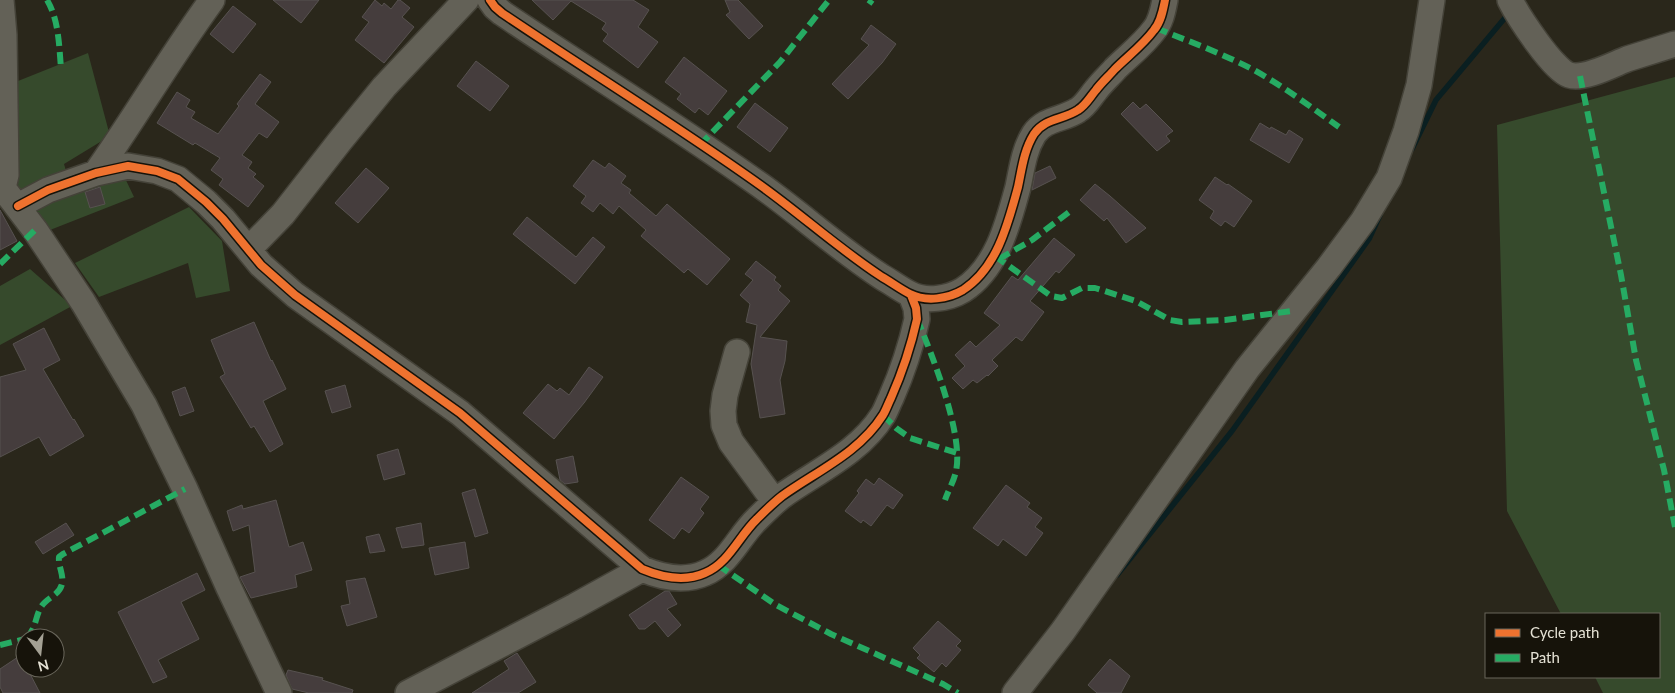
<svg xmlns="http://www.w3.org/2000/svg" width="1675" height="693" viewBox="0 0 1675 693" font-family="Lato,sans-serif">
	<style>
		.green { fill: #364a2c }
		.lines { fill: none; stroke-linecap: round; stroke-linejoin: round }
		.stream { stroke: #0a1f21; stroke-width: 5.5 }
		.building { fill: #453d3d; stroke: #575250 }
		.minor-casing { stroke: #444238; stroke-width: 28 }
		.minor { stroke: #636157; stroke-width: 25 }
		.quiet { stroke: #26ab63; stroke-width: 6; stroke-dasharray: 12 6; stroke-linecap: butt }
		.cycleway-casing { stroke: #16130a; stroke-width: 11 }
		.cycleway { stroke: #ef722f; stroke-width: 8 }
	</style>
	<rect width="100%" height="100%" fill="#2a271b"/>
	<path class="green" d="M 88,53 L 110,136 L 64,164 L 72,191 L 123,174 L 134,197 L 50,230 L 13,180 L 3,87 Z
		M 1675,77 L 1675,693 L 1603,693 L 1595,677 L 1659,677 L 1659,614 L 1561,614 L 1507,511 L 1497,125 Z
		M 189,207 L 222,241 L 230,291 L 196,298 L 188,263 L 99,297 L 75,263 Z
		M 30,269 L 72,306 L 0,345 L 0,286 Z"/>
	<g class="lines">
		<path class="stream" d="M 1412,149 L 1436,100 L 1509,13
			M 1117,575 L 1232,431 L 1369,239 L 1380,215"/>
	</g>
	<path class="building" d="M 273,0 L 319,0 L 301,23 Z
		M 375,0 L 382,6 L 384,3 L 391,9 L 398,0 L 400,0 L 410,8 L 402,17 L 414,27 L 384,63 L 355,40 L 369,22 L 362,17 Z
		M 532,0 L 633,0 L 649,10 L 638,27 L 658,42 L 638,68 L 603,41 L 608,34 L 602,29 L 606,23 L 571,1 L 553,20 Z
		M 725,0 L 738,0 L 763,26 L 749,39 L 726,15 L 730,12 Z
		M 233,6 L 256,24 L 233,53 L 210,34 Z
		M 871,25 L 896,44 L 882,63 L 848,99 L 832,84 L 869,45 L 861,39 Z
		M 684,57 L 727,91 L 708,115 L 699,108 L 695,113 L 677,99 L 681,94 L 665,82 Z
		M 476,61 L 509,86 L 490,111 L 457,86 Z
		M 260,74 L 271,82 L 255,104 L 279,122 L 267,138 L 259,133 L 242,155 L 252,162 L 248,168 L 256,174 L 253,177 L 264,186 L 248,207 L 219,185 L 223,179 L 211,170 L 220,158 L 195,143 L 193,145 L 157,123 L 177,92 L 190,100 L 186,107 L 195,112 L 191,118 L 218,134 L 239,106 L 237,104 Z
		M 1133,102 L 1140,109 L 1146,104 L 1173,131 L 1166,136 L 1170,141 L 1157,151 L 1121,114 Z
		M 755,103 L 788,128 L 770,152 L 737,127 Z
		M 1260,123 L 1270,129 L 1271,127 L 1286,135 L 1289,130 L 1303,139 L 1289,163 L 1250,140 Z
		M 593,160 L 605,168 L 609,163 L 626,176 L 621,183 L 631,190 L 629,193 L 656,216 L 667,204 L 730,259 L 707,285 L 688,269 L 684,273 L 641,236 L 646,230 L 619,206 L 613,214 L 600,203 L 593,212 L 581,203 L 586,196 L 573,186 Z
		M 1050,166 L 1056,178 L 1032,190 L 1035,173 Z
		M 366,168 L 389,188 L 358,223 L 335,203 Z
		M 1215,177 L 1227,185 L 1228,184 L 1252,201 L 1234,227 L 1225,221 L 1221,226 L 1210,218 L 1214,211 L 1199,200 Z
		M 1095,184 L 1110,196 L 1146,228 L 1126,243 L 1107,218 L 1104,221 L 1080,200 Z
		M 100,187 L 105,204 L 90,208 L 85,192 Z
		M 0,210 L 17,241 L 0,250 Z
		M 527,217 L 576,257 L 593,237 L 605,247 L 575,284 L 513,234 Z
		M 1054,238 L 1075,255 L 1059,273 L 1056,271 L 1030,301 L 1044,312 L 1022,341 L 1016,337 L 992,360 L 998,366 L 988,376 L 987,375 L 977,383 L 973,380 L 963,389 L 952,378 L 965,366 L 955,355 L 970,341 L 976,347 L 1000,325 L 984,313 L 1012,276 L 1018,280 Z
		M 756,261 L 776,277 L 774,280 L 781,286 L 778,290 L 790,301 L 760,337 L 787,341 L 785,361 L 780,380 L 785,414 L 760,418 L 751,364 L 757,325 L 746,322 L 750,304 L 740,295 L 753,280 L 745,274 Z
		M 254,322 L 271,361 L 272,360 L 286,389 L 263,401 L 283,444 L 270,452 L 254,426 L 251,428 L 220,377 L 225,374 L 211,340 Z
		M 44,328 L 60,360 L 43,369 L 73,420 L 74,419 L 84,436 L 50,456 L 39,437 L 0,457 L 0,377 L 26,370 L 13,344 Z
		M 589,367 L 603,377 L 584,403 L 554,439 L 523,413 L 548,384 L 557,391 L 560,388 L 569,395 Z
		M 345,385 L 351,407 L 332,413 L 325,391 Z
		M 185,387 L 194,411 L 180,416 L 172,392 Z
		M 398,449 L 405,474 L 384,480 L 377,455 Z
		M 573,456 L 578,482 L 565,484 L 560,480 L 556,460 Z
		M 681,477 L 709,497 L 700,509 L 704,513 L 689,533 L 682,528 L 674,539 L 649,520 Z
		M 879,478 L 903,495 L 893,509 L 887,505 L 871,526 L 863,520 L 861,523 L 845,511 L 859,493 L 857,491 L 866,479 L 874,485 Z
		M 1006,485 L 1030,503 L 1027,507 L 1042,518 L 1035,527 L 1043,533 L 1026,556 L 1003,539 L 998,546 L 973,528 Z
		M 475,489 L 488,533 L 475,537 L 462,493 Z
		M 276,500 L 289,547 L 303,542 L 312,570 L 295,575 L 297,587 L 251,598 L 240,577 L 255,572 L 249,525 L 233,531 L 227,511 L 242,505 L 243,509 Z
		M 66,523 L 74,535 L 43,554 L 35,542 Z
		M 421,523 L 424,545 L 402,548 L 396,528 Z
		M 379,534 L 385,551 L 370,553 L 366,537 Z
		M 465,542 L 469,568 L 435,575 L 429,548 Z
		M 197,573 L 205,590 L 181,602 L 199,639 L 158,660 L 167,677 L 153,683 L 118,612 Z
		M 365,578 L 377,617 L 347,626 L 341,606 L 350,604 L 346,581 Z
		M 665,591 L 669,591 L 677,604 L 667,609 L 681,625 L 668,637 L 655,621 L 645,629 L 639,629 L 629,615 Z
		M 938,621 L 961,641 L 956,646 L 961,650 L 946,667 L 942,663 L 934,672 L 917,658 L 920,655 L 913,648 Z
		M 517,653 L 536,682 L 518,693 L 472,693 L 509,669 L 504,661 Z
		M 21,655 L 25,664 L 25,668 L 27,668 L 40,693 L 3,693 L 0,687 L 0,669 Z
		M 1110,659 L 1130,676 L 1121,693 L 1097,693 L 1088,685 Z
		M 288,670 L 323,678 L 322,680 L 353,690 L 352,693 L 309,693 L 292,689 L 286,675 Z"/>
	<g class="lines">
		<g class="minor-casing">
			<path id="minor" d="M 490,0 L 495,7 L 502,13 C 588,71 676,125 760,185 C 802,215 839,249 882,277 C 891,282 900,289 910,294 C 926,302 948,299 963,290 C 997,268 1008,224 1018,187 C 1022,168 1024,150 1034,134 C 1045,118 1063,120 1078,110 C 1086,105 1090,97 1096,90 C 1102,82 1109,76 1115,69 C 1128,56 1143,45 1154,30 C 1161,22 1163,10 1165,0
				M 1510,0 C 1518,16 1553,70 1569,75 C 1584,80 1612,65 1627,59 C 1643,54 1659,49 1675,44
				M 96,173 C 136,116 171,56 212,0
				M 3,188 L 35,230 L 83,302 L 144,405 L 185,489 L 229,588 L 279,693
				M 0,192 L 3,188 L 6,175 L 4,35 L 1,0
				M 18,206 L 48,190 L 96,173 L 128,166 L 157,171 L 178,179 L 206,202 L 223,219 L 261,265 L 295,295 L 460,413 L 642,569 C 661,577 685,582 705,573 C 729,563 739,536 757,519 C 765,511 773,503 782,496 C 817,471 859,453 883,415 C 886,410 888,404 891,398 C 902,373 911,346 917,319 L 916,308 L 911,295
				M 249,249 L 283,214 L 340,141 L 384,87 L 466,0
				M 737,352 L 725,395 L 723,411 L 724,425 L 731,442 L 775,502
				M 408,693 L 575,606 L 642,569
				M 1015,693 L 1063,631 L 1247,369 L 1329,267 L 1363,221 L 1389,178 L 1406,131 L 1419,85 L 1432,0"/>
		</g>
		<use href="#minor" class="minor"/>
		<path class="quiet" d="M 47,0 C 59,20 59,46 61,68
			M 869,4 L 872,0
			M 1156,28 C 1188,41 1221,53 1252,69 C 1283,86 1311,107 1339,127
			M 1580,76 L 1621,275 L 1636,360 L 1664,470 L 1675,527
			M 700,145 L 780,62 L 829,0
			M 995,256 L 1051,296 L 1062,298 L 1082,288 L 1095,288 L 1136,301 L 1170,320 L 1182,322 L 1225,320 L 1292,311
			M 999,259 L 1032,240 L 1073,209
			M 0,264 L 35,230
			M 917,319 C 932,354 964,435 956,471 C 954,481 948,491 945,500
			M 883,415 L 896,428 L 910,438 L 957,453
			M 718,565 L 776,605 L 831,634 L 943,684 L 958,693
			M 26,638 C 36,630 35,617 41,607 C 47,597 59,596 62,584 C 64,575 58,566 59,557 L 63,554 L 185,489
			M 0,645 L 25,639"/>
		<g class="cycleway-casing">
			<path id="cycleway" d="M 490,0 L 495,7 L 502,13 C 588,71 676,125 760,185 C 802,215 839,249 882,277 C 891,282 900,289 910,294 C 926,302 948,299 963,290 C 997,268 1008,224 1018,187 C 1022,168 1024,150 1034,134 C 1045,118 1063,120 1078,110 C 1086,105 1090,97 1096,90 C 1102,82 1109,76 1115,69 C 1128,56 1143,45 1154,30 C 1161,22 1163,10 1165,0
				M 18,206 L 48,190 L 96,173 L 128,166 L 157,171 L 178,179 L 206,202 L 223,219 L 261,265 L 295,295 L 460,413 L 642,569 C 661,577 685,582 705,573 C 729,563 739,536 757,519 C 765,511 773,503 782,496 C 817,471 859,453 883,415 C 886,410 888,404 891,398 C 902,373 911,346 917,319 L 916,308 L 911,295"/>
		</g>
		<use href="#cycleway" class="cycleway"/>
	</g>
	<rect x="1485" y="613" width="175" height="65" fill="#16130a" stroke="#69665b"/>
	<rect x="1495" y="629" width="25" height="8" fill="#ef722f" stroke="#69665b"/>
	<text x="1530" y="638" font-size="15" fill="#e5e2d5">Cycle path</text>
	<rect x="1495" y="654" width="25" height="8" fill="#26ab63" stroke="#69665b"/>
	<text x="1530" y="663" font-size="15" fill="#e5e2d5">Path</text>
	<g transform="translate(40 653) rotate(165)"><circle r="24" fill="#16130a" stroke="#69665b"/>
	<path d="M0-4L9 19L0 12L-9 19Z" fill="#a4a194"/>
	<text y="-8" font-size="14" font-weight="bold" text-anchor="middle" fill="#e5e2d5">N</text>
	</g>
</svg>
